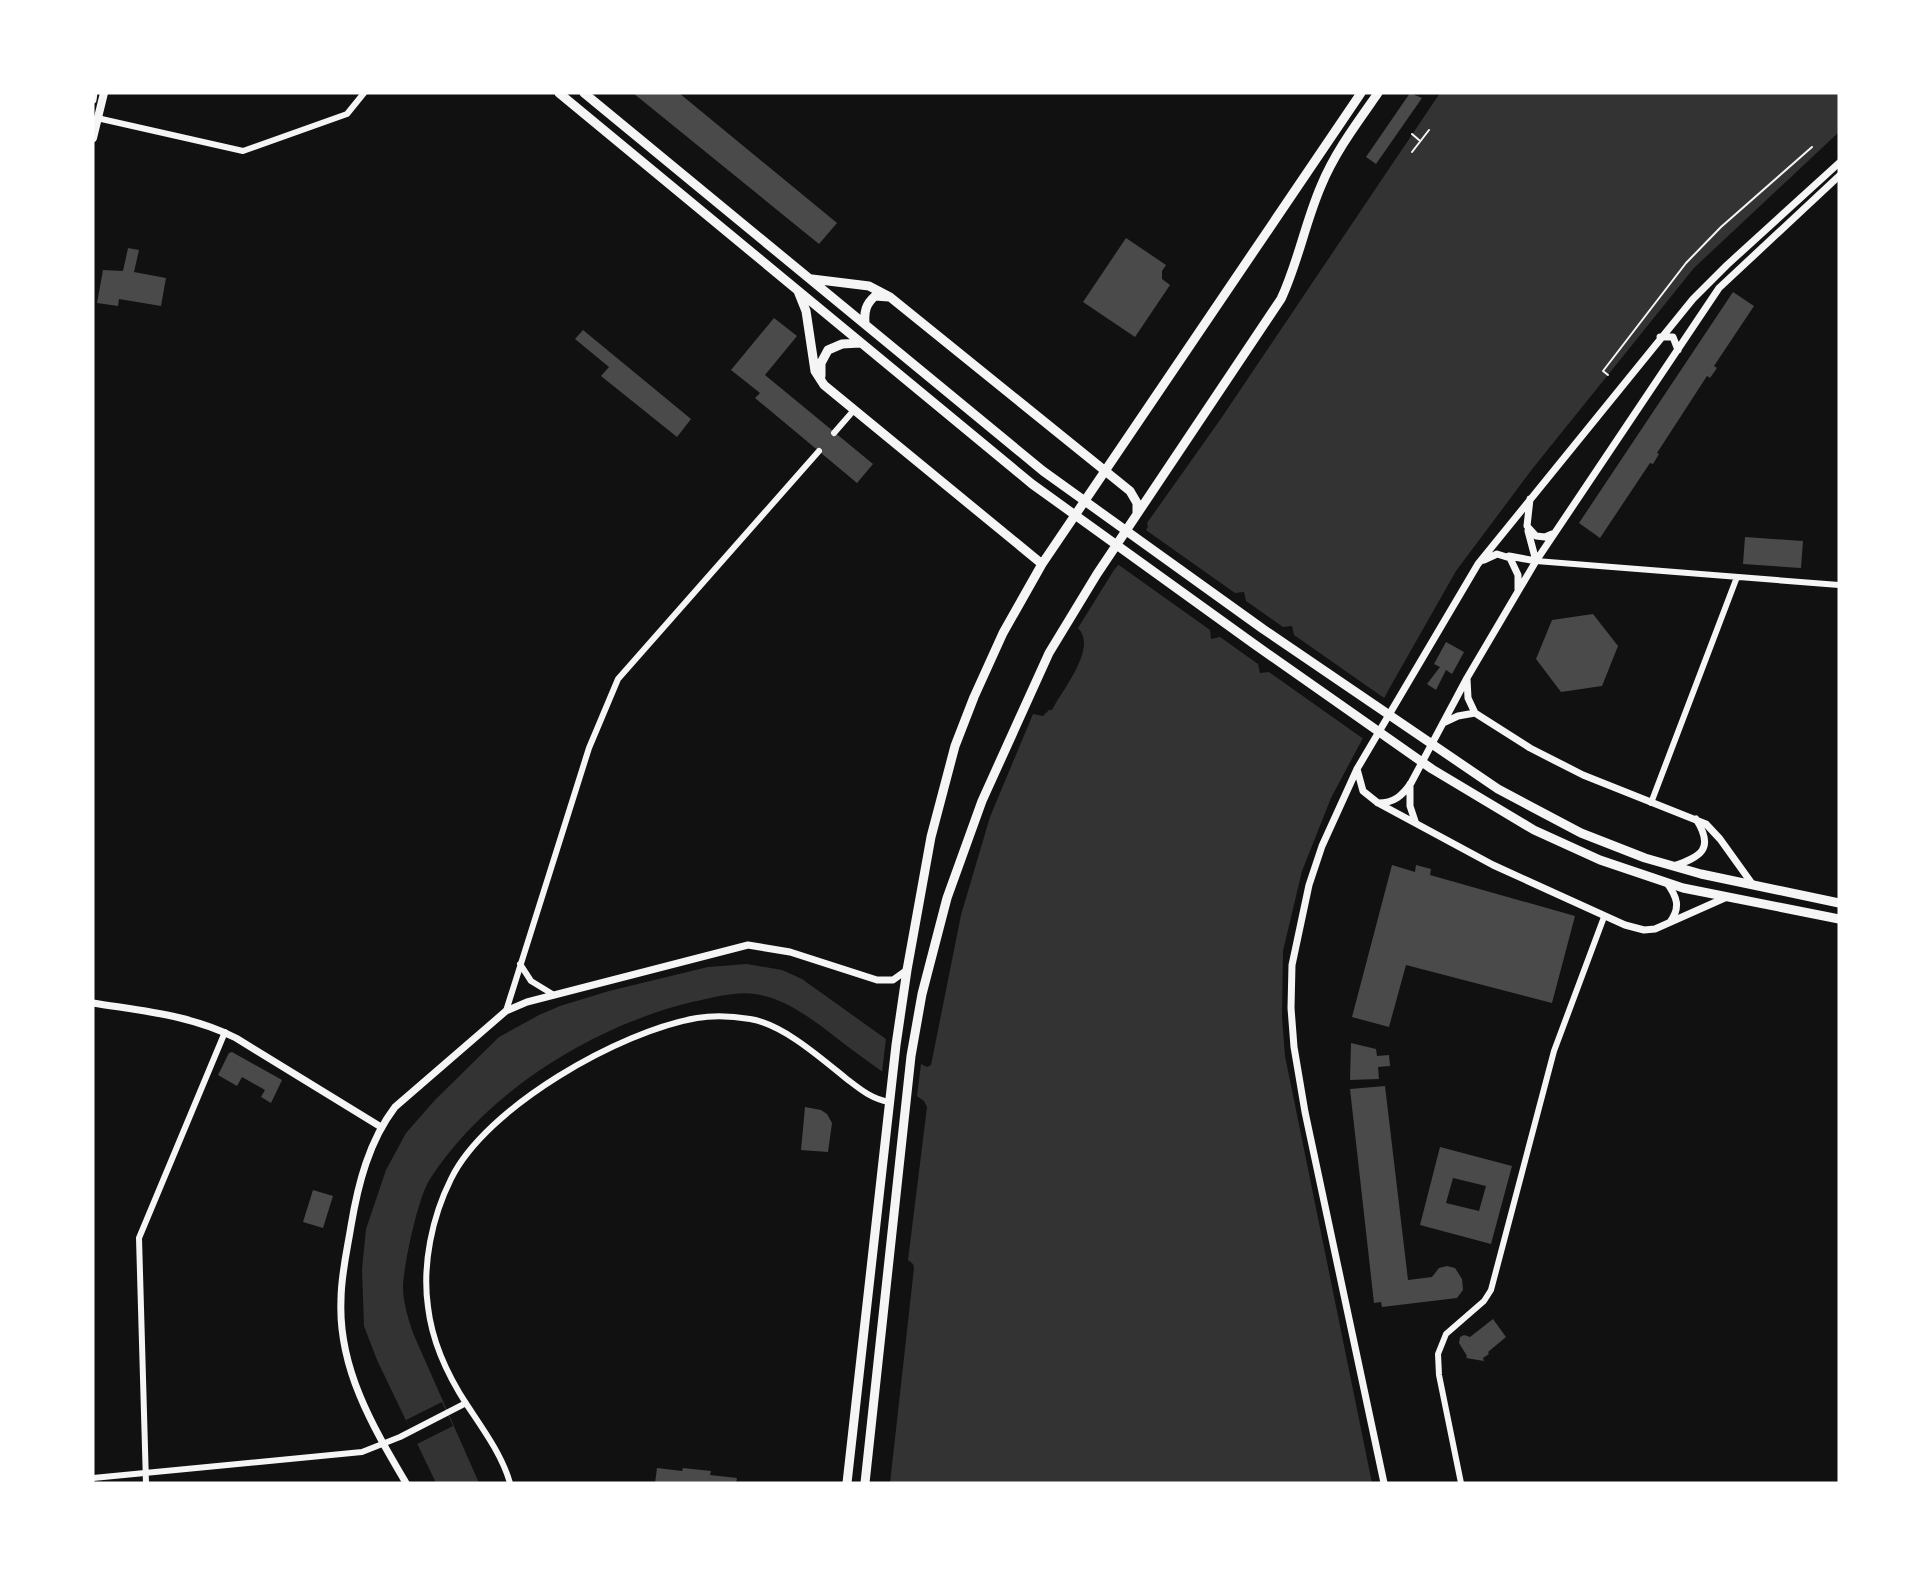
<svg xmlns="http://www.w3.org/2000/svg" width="1932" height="1576" viewBox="0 0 1932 1576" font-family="'Roboto Condensed',sans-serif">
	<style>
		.water { fill: #333 }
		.pier { fill: #111 }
		.building { fill: #4a4a4a; fill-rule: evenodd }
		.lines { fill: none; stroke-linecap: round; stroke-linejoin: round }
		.path { stroke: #f5f5f5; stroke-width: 2 }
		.minor { stroke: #f5f5f5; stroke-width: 6 }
		.tertiary { stroke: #f5f5f5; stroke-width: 7 }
		.secondary { stroke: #f5f5f5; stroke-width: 8 }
		.primary { stroke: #f5f5f5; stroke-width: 9 }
	</style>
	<rect width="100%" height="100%" fill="#111"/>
	<path class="water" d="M 1440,93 L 1839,93 L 1839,132 L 1694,268 L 1533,468 L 1456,571 L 1389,689 L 1331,798 L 1302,871 L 1283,951 L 1282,1017 L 1285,1056 L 1372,1483 L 890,1483 L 914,1268 L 913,1264 L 908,1260 L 927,1107 L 924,1101 C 900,1084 875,1067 851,1049 C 823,1028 791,999 755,994 C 735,991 712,998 692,1002 C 593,1026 486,1092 430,1179 C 418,1197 404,1264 403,1286 C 403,1302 408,1318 413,1333 L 479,1483 L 436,1483 L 377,1360 L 364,1326 L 362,1269 L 366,1229 L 386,1170 L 406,1133 L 435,1100 L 499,1037 L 539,1015 L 560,1006 L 609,991 L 708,967 L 747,964 L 782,970 L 802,979 L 921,1064 L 927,1067 L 931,1065 L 961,915 L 990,817 L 1033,714 L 1043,716 L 1049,710 L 1052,710 C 1062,690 1098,648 1078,628 L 1114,570 L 1120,563 L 1123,562 L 1148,527 L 1147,523 L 1220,420 Z"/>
	<path class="pier" d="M 1143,528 L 1235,593 L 1244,592 L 1246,601 L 1283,627 L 1292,626 L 1294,635 L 1387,700 L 1365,740 L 1269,672 L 1260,673 L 1258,664 L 1220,637 L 1211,639 L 1210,630 L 1116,563 L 1121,559 Z
		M 886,1038 L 921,1064 L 917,1096 L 882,1072 Z
		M 442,1402 L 453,1426 L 417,1444 L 406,1420 Z"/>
	<path class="building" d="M 633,93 L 679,93 L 837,223 L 819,244 Z
		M 1410,93 L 1422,98 L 1376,164 L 1366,157 Z
		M 1126,238 L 1166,265 L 1162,271 L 1162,279 L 1170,285 L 1135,337 L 1083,302 Z
		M 128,248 L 139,250 L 134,272 L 166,278 L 161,306 L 119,299 L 118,306 L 97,303 L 103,270 L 123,271 Z
		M 1733,292 L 1754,306 L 1714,366 L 1717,368 L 1710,378 L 1707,376 L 1657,453 L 1659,454 L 1653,464 L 1650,463 L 1600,538 L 1579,523 Z
		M 774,318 L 797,336 L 765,375 L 873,464 L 857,483 L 755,398 L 760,393 L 731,370 Z
		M 583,330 L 691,419 L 677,437 L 601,376 L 609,367 L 575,339 Z
		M 1745,537 L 1803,541 L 1801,568 L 1743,564 Z
		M 1593,614 L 1618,646 L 1602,686 L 1561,692 L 1536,659 L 1552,620 Z
		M 1446,642 L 1464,652 L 1452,674 L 1446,670 L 1436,690 L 1427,684 L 1440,667 L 1434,664 Z
		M 1392,865 L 1415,872 L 1416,865 L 1431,869 L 1430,875 L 1575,916 L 1552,1003 L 1406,965 L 1389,1027 L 1352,1017 Z
		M 1351,1043 L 1376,1049 L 1377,1056 L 1389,1055 L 1390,1066 L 1378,1067 L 1379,1079 L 1350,1080 Z
		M 232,1052 L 282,1080 L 271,1103 L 261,1097 L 265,1090 L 242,1077 L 237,1086 L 218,1075 L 229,1053 Z
		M 1385,1086 L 1408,1280 L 1432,1277 L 1439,1268 L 1447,1266 L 1455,1268 L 1462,1279 L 1463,1290 L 1457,1298 L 1382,1307 L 1381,1302 L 1374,1303 L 1350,1089 Z
		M 805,1107 L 821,1110 L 827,1114 L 832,1123 L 828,1152 L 801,1150 Z
		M 1440,1147 L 1512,1166 L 1491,1244 L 1420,1225 ZM 1453,1178 L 1486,1186 L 1479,1211 L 1446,1203 Z
		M 313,1190 L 333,1196 L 323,1228 L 303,1222 Z
		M 1493,1319 L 1506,1337 L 1488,1352 L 1489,1354 L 1483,1358 L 1484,1361 L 1466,1358 L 1467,1356 L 1459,1343 L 1460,1337 L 1464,1335 L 1470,1337 Z
		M 657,1468 L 682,1471 L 683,1468 L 711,1471 L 710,1475 L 737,1478 L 736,1483 L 655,1483 Z"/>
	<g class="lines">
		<path class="path" d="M 1412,134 L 1419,140
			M 1412,152 L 1429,130
			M 1608,375 L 1603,371 L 1686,263 L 1721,227 L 1812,147"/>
		<path class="minor" d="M 97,118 L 243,151 L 347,114 L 364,93
			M 834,433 L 854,410
			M 1536,561 L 1839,585
			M 1651,803 L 1737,577
			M 520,964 L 531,981 L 554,995
			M 506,1011 L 589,748 L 618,679 L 819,451
			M 93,1478 L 362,1452 L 400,1437 L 466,1403
			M 146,1483 L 139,1238 L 225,1032
			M 510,1483 C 502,1455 483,1429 467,1405 C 448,1376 432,1341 428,1307 C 422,1265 432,1217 451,1179 C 486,1107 620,1031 697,1018 C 715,1015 732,1016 750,1019 C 783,1024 822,1059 848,1080 C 861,1090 872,1099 889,1102
			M 1461,1483 L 1439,1375 L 1438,1354 L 1446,1334 L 1484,1301 L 1491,1290 L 1554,1051 L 1604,917"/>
		<path class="tertiary" d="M 93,100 L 94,93
			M 1660,337 L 1673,337 L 1678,350
			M 1530,499 L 1527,526 L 1536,536 L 1545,537 L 1552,534
			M 1528,531 L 1536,561
			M 1509,556 L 1536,561
			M 1484,560 L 1497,554 L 1510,558 L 1518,575 L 1518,589
			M 1467,679 L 1468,698 L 1475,713 L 1530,748 L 1583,775 L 1706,824 L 1720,839 L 1753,885
			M 1443,723 L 1458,716 L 1475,713
			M 1357,769 L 1363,791 L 1378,803 L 1493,865 L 1625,925 L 1644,930 L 1655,929 L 1727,897
			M 1410,784 L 1410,806 L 1415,821
			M 1378,803 C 1394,803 1402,796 1411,783 L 1467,678 L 1536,561 L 1719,288 L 1839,176
			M 1673,866 C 1701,857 1715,849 1696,819
			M 1667,883 C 1677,897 1681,907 1670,922
			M 93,1003 C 142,1011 191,1015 236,1038 L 381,1127
			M 406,1483 C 373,1427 338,1368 341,1300 C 341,1275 347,1251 351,1226 C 358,1184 369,1141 395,1107 L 506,1011 L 527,1002 L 748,945 L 790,952 L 877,980 L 893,980 L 907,970
			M 1384,1483 L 1305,1112 L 1294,1047 L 1291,1008 L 1292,965 L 1309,885 L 1322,846 L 1357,769 L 1478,564 L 1693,299 L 1727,265 L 1839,163"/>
		<path class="secondary" d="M 93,138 L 104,93"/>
		<path class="primary" d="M 559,93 L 1032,484 L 1254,644 L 1432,769 L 1534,830 L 1600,860 L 1683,888 L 1839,919
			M 584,93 L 1043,471 L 1263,629 L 1498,789 L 1581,833 L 1645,858 L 1701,874 L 1839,903
			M 812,279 L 869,286 L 890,297 L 1130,491 L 1137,503 L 1137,513
			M 798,291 L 806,311 L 815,371 L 824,385 L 1042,564
			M 865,323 C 864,311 866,304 875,296 L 889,297
			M 821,376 L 821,363 L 828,350 L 842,344 L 860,343
			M 847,1483 L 896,1045 L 907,970 L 931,837 L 955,746 L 974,697 L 1003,633 L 1042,564 L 1361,93
			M 865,1483 L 911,1056 L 922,994 L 947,898 L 982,801 L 1049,653 L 1097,574 L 1281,299 C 1298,263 1305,223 1321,186 C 1335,152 1357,123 1378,93"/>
	</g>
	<rect width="1932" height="1576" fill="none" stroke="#ffffff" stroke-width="189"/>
</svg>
